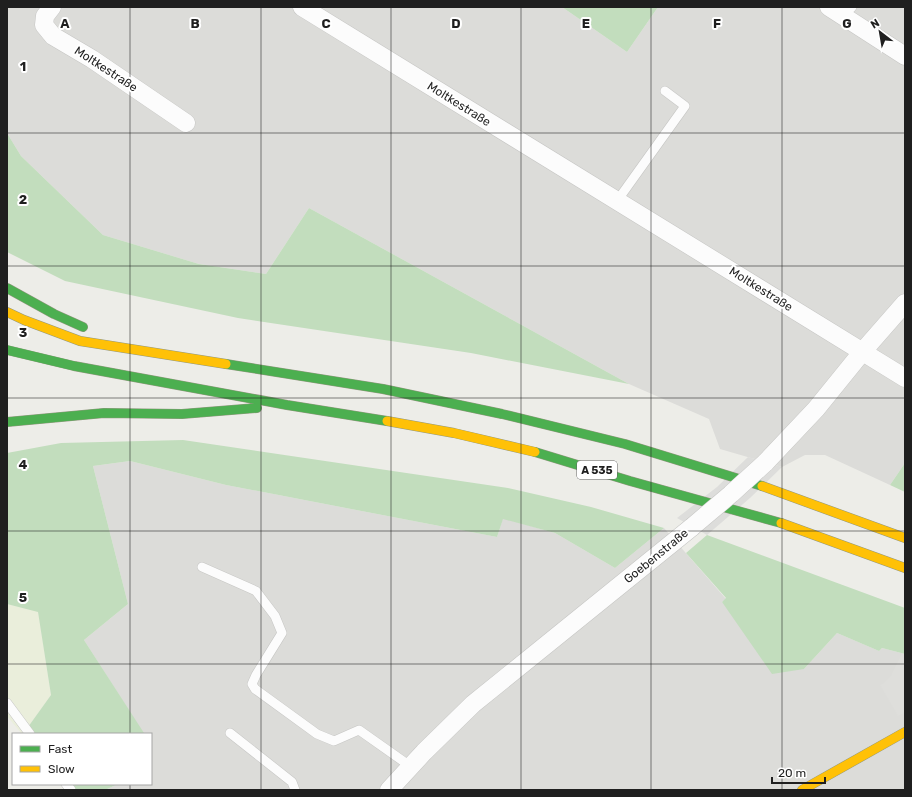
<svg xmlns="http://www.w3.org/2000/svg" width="912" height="797" viewBox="0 0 912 797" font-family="Rubik,sans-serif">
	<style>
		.residential { fill: #dcdcd9 }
		.farmland { fill: #eaeedb }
		.forest { fill: #c2ddbd }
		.parking { fill: #dededb }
		.pier { fill: #dddddb }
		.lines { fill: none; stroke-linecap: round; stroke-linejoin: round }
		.lane-casing { stroke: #c6c6c4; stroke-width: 10 }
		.street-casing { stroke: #c6c6c4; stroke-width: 19 }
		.fast-casing { stroke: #92987f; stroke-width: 10 }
		.slow-casing { stroke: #92987f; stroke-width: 10 }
		.lane { stroke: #fcfcfc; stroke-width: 9 }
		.street { stroke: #fcfcfc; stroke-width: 18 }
		.fast { stroke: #4caf50; stroke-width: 9 }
		.slow { stroke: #ffc107; stroke-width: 9 }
		.street-bridge-casing { stroke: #c6c6c4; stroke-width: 19; stroke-linecap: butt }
		.street-bridge { stroke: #fcfcfc; stroke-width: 18 }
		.grid { fill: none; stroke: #1f1f1f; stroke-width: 1; stroke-opacity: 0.55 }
		.labels { text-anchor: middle; stroke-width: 4; stroke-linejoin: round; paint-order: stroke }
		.shield { fill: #fff; stroke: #626262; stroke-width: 1 }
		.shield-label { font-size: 11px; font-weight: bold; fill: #1f1f1f }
		.street-label { font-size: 12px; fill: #1f1f1f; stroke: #fff }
		.grid-label { font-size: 13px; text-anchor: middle; font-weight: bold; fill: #1f1f1f; stroke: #fff; stroke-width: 4; stroke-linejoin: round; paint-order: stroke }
	</style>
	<rect width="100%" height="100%" fill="#edede8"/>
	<path class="residential" d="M 7,7 L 562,7 L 627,52 L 658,7 L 905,7 L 905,463 L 890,485 L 825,455 L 805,455 L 782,467 L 720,449 L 709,419 L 629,384 L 309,208 L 266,274 L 199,264 L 103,235 L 21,156 L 7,133 Z
		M 130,461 L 226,485 L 497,537 L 503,518 L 555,533 L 615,568 L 664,528 L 726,599 L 722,602 L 804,669 L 837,633 L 879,651 L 882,648 L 905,654 L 905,790 L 105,790 L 118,784 L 151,784 L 151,734 L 144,734 L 84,640 L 128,604 L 93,466 Z"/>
	<path class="farmland" d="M 7,604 L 38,611 L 51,695 L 23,734 L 22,734 L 7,716 Z"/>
	<path class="forest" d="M 562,7 L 658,7 L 627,52 Z
		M 7,133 L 21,156 L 103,235 L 199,264 L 266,274 L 309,208 L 629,384 L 471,353 L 238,318 L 65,281 L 7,252 Z
		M 183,440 L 508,488 L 591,507 L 664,528 L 615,568 L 555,533 L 503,519 L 497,537 L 226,485 L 130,461 L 93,466 L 128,604 L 84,640 L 144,733 L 23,734 L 51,695 L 38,612 L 7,604 L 7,453 L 61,443 Z
		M 905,463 L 905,492 L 890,485 Z
		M 707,535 L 905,608 L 905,654 L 882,648 L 879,651 L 837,633 L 804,669 L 772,674 L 722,602 L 726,598 L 686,553 Z
		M 61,784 L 118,784 L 105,790 L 66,790 Z"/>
	<path class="parking" d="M 902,654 L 905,655 L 905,712 L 898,716 L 880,685 L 884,683 L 892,674 Z"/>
	<path class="pier" d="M 748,457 L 782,467 L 750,498 L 707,535 L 677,518 L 717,487 Z"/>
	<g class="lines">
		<g class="lane-casing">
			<path id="lane" d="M 843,16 L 852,7
				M 617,201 L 685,106 L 665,91
				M 202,567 L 256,591 L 275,616 L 282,633 L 256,675 L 252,684 L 255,689 L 317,734 L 334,741 L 359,730 L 410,766
				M 7,703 L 30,734
				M 230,733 L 292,782 L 295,790
				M 66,784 L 71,790"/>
		</g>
		<g class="street-casing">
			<path id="street" d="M 52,7 L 45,16 L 44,25 L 53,36 L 92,59 L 186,123
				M 302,7 L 905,378
				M 829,7 L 905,56
				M 765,463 L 816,409 L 863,351 L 905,303
				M 389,790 L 424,752 L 473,704 L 692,527"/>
		</g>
		<g class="fast-casing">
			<path id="fast" d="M 7,288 L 54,314 L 83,327
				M 7,350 L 74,366 L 287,405 L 387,421
				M 226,364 L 383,389 L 502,414 L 625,444 L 762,486
				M 7,422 L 104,413 L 182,414 L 257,408
				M 535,452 L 630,481 L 781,523"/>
		</g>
		<g class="slow-casing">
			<path id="slow" d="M 7,312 L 24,320 L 80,341 L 226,364
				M 387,421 L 454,433 L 535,452
				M 762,486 L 905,538
				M 781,523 L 905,568
				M 802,790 L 905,732"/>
		</g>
		<use href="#lane" class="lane"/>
		<use href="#street" class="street"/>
		<use href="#fast" class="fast"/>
		<use href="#slow" class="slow"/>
		<g class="street-bridge-casing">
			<path id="street-bridge" d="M 692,527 L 731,494 L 765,463"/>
		</g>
		<use href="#street-bridge" class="street-bridge"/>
	</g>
	<path class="grid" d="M 130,7 L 130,734M 261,7 L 261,790M 391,7 L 391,790M 521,7 L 521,790M 651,7 L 651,790M 782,7 L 782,790M 7,133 L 905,133M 7,266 L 905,266M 7,398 L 905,398M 7,531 L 905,531M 7,664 L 905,664M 130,784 L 130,790"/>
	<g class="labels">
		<rect class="shield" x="577" y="461" width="40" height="18" rx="3"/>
		<g class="shield-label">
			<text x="597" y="474">A 535</text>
		</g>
		<g class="street-label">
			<text transform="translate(106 69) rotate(33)" y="4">Moltkestraße</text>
			<text transform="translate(459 104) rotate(32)" y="4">Moltkestraße</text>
			<text transform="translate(761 289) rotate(32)" y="4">Moltkestraße</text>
			<text transform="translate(656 556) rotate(-39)" y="4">Goebenstraße</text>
		</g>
	</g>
	<g class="grid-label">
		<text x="65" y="28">A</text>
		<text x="195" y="28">B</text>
		<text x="326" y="28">C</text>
		<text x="456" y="28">D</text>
		<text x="586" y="28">E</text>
		<text x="717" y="28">F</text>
		<text x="847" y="28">G</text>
		<text x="23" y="71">1</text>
		<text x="23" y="204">2</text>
		<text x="23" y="337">3</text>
		<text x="23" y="469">4</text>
		<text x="23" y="602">5</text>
	</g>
	<rect width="912" height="797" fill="none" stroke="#1f1f1f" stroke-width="16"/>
	<rect x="12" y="733" width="140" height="52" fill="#ffffff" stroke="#a5a5a5"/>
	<rect x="20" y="746" width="20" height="6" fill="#4caf50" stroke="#a5a5a5"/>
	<text x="48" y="753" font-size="12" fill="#1f1f1f">Fast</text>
	<rect x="20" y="766" width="20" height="6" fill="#ffc107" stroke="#a5a5a5"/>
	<text x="48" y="773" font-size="12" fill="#1f1f1f">Slow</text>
	<g transform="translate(880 32) rotate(329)" stroke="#ffffff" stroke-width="3" paint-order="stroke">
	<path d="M0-3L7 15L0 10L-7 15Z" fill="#1f1f1f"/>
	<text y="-6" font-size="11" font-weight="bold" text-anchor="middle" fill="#1f1f1f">N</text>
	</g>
	<path d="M772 777v6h53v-6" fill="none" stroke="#1f1f1f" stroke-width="2"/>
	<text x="778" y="777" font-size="12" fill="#1f1f1f" stroke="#ffffff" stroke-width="3" paint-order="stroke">20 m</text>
</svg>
